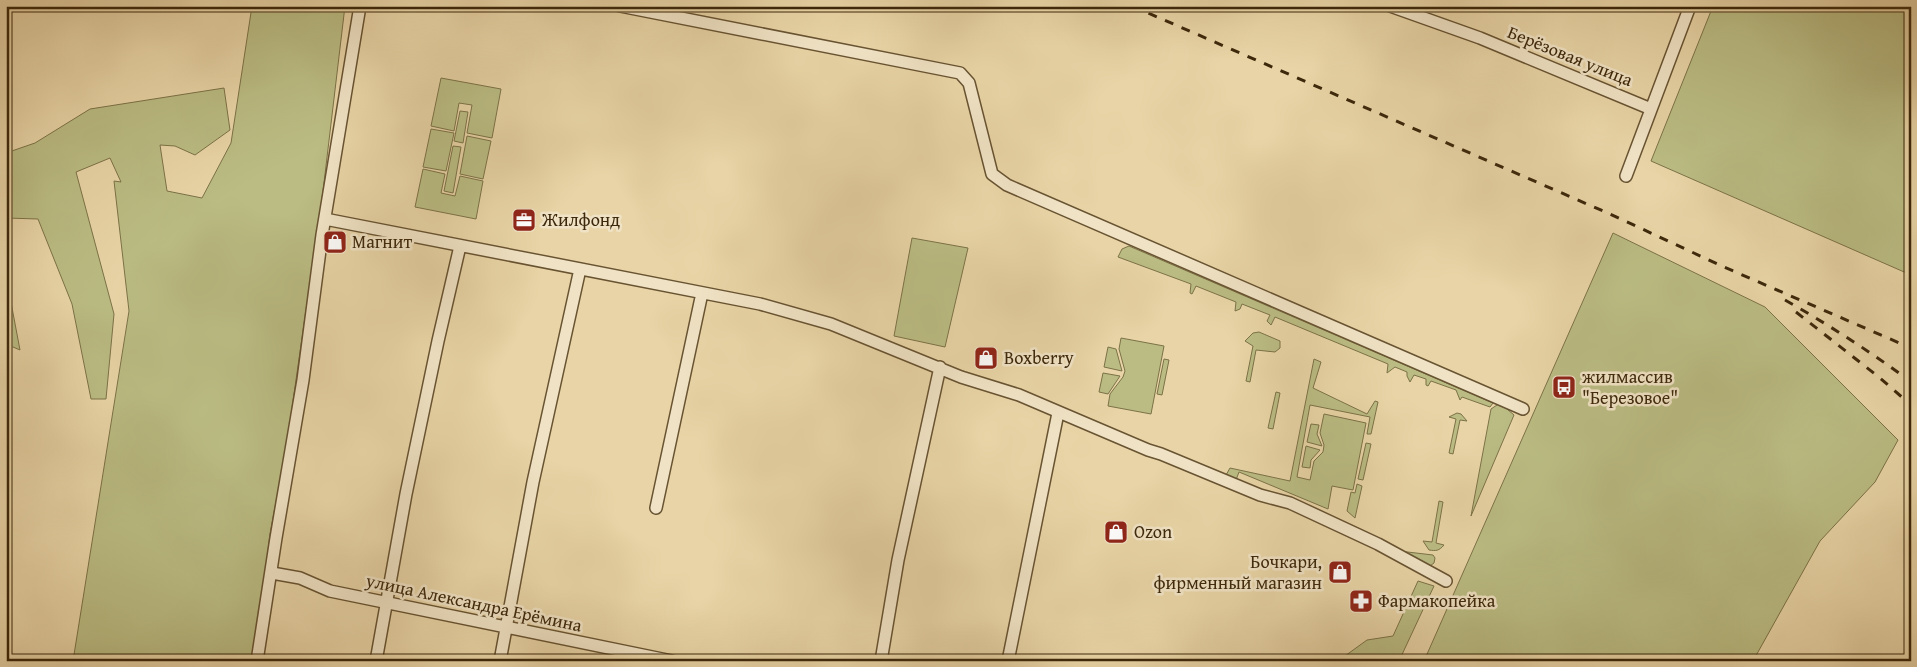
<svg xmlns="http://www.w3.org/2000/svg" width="1917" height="667" viewBox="0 0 1917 667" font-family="'Gentium Book Plus',serif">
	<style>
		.green { fill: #babc83; stroke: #7c7247 }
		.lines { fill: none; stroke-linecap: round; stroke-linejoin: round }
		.minor-casing { stroke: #685332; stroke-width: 14 }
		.minor { stroke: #f0e3c5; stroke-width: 11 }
		.rail { stroke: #3d280b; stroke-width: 3; stroke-dasharray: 9 9; stroke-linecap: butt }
		.labels { text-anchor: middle; stroke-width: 5; stroke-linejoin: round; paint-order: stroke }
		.street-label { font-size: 18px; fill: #3d280b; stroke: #f0e3c5 }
		.poi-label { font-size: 18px; fill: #3d280b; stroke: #f0e3c5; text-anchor: start }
	</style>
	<rect width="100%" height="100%" fill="#e8d4a6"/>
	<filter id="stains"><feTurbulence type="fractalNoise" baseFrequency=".004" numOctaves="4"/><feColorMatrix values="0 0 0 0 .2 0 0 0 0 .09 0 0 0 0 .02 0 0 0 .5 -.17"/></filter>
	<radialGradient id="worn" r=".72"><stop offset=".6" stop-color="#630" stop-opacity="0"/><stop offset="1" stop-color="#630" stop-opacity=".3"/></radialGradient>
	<path class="green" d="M 252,6 L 345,6 L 323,191 L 287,443 L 270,534 L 254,661 L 73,661 L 129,311 L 114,181 L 121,182 L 110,158 L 76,172 L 114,314 L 106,399 L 91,399 L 72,304 L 38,219 L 6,218 L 6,153 L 35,143 L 90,109 L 224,88 L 230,130 L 195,155 L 175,146 L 160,145 L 167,191 L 202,198 L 231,143 Z
		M 1713,6 L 1911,6 L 1911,275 L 1651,161 Z
		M 441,78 L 501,89 L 492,138 L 467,133 L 472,105 L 459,103 L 454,131 L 431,126 Z
		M 460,111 L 468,112 L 463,143 L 454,141 Z
		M 431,129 L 454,133 L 446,171 L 423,167 Z
		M 467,136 L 491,141 L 483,179 L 460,174 Z
		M 453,146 L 461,147 L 453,193 L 444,191 Z
		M 423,169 L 445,174 L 441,193 L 455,196 L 460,176 L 483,181 L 476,219 L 415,207 Z
		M 1613,233 L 1765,307 L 1898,440 L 1875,482 L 1820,541 L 1753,661 L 1424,661 Z
		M 912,238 L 968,248 L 945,347 L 894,336 Z
		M 1129,246 L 1493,403 L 1490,407 L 1462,397 L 1460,400 L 1456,390 L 1431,381 L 1428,386 L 1426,385 L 1426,379 L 1414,375 L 1410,382 L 1407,376 L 1407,372 L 1395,367 L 1387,373 L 1388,364 L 1275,317 L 1271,325 L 1267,321 L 1270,315 L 1242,304 L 1240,309 L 1235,311 L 1236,302 L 1196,286 L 1192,294 L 1190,293 L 1191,284 L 1118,257 L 1122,249 Z
		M 6,276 L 20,350 L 6,344 Z
		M 1259,332 L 1280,341 L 1280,348 L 1275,352 L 1256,350 L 1250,382 L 1246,381 L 1253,346 L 1245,341 L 1253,333 Z
		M 1121,338 L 1164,346 L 1151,414 L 1108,406 L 1110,394 L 1123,377 L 1125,371 L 1119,349 Z
		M 1108,347 L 1116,349 L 1122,371 L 1104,367 Z
		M 1164,359 L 1169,360 L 1162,395 L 1157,394 Z
		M 1314,359 L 1321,362 L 1313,388 L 1367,414 L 1375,401 L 1378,402 L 1371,434 L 1367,434 L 1370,417 L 1310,405 L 1297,477 L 1310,480 L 1314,461 L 1323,452 L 1324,445 L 1320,433 L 1324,414 L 1366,423 L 1353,490 L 1332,486 L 1328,509 L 1239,472 L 1236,480 L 1226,475 L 1230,468 L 1290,481 Z
		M 1103,373 L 1120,376 L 1108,394 L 1099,392 Z
		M 1276,392 L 1280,393 L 1273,429 L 1268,428 Z
		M 1500,403 L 1514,415 L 1471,516 L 1491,409 Z
		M 1457,413 L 1461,414 L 1467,421 L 1460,420 L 1453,454 L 1449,453 L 1456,419 L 1449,417 Z
		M 1311,424 L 1319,425 L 1317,434 L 1322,446 L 1307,442 Z
		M 1366,443 L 1371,444 L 1363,480 L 1358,479 Z
		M 1306,446 L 1320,450 L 1311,460 L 1310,468 L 1302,467 Z
		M 1357,484 L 1362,486 L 1355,518 L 1347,511 L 1351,492 L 1355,493 Z
		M 1439,501 L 1443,502 L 1436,543 L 1444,545 C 1439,551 1436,551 1429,550 L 1423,541 L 1432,542 Z
		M 1399,551 L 1433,555 L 1435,558 L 1434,563 L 1430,566 Z
		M 1418,581 L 1434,586 L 1399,661 L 1338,661 L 1367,640 L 1393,636 Z"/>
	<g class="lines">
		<g class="minor-casing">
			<path id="minor" d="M 620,6 L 960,73 L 969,83 L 992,174 L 1007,185 L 1523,409
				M 1390,6 L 1480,38 L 1651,109
				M 1626,176 L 1690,6
				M 325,219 L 760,304 L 831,324 L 961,377 L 1019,395 L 1148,450 L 1161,454 L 1260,495 L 1290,503 L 1378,544 L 1446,581
				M 656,508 L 702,293
				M 272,573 L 300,578 L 330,591 L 672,661
				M 257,661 L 276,538 L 303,380 L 322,235 L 360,6
				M 376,661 L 406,494 L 438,341 L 460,246
				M 500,661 L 533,482 L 580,269
				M 881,661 L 898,560 L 940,367
				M 1008,661 L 1058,413"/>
		</g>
		<use href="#minor" class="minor"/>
		<path class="rail" d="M 1132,6 L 1610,214 L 1724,267 L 1911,348
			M 1785,300 C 1829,325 1871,352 1911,382
			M 1796,312 L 1880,378 L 1911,405"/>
	</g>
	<defs>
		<g id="office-square" transform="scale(1.25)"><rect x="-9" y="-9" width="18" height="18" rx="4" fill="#8f2418" stroke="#f0e3c5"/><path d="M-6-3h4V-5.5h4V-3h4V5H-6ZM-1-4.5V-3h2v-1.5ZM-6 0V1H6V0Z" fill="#fff"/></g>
		<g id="shop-square" transform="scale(1.25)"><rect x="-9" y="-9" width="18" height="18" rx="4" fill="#8f2418" stroke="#f0e3c5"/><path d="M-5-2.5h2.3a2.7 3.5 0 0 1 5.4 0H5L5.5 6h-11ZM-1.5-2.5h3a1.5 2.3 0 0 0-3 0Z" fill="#fff"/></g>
		<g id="bus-square" transform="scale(1.25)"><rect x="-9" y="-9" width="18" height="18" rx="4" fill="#8f2418" stroke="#f0e3c5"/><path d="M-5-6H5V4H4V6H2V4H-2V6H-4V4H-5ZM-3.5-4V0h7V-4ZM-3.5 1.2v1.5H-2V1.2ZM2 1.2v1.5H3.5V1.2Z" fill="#fff"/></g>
		<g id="pharmacy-square" transform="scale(1.25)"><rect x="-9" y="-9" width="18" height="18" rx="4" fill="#8f2418" stroke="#f0e3c5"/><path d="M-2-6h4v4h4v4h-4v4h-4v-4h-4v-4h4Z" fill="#fff"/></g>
	</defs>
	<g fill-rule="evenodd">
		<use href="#office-square" x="524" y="220"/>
		<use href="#shop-square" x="335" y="242"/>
		<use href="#shop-square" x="986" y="358"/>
		<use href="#bus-square" x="1564" y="387"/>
		<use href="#shop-square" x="1116" y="532"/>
		<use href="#shop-square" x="1340" y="572"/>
		<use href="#pharmacy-square" x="1361" y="601"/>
	</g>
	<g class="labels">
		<g class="street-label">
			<text transform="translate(1570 56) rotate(22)" y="6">Берёзовая улица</text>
			<text transform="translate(474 603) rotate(12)" y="6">улица Александра Ерёмина</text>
		</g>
		<g class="poi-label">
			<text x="542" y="226">Жилфонд</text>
			<text x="352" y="248">Магнит</text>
			<text x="1004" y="364">Boxberry</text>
			<text x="1582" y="383">жилмассив<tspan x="1582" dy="21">"Березовое"</tspan></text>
			<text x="1134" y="538">Ozon</text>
			<text x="1322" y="568" text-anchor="end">Бочкари,<tspan x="1322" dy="21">фирменный магазин</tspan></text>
			<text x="1378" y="607">Фармакопейка</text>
		</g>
	</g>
	<rect width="1917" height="667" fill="none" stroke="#e8d4a6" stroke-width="25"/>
	<rect x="8" y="8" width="1902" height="652" fill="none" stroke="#3d280b" stroke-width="2.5"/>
	<rect x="12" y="12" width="1892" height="642" fill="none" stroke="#3d280b"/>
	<rect width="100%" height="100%" filter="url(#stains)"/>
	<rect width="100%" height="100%" fill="url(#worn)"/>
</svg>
